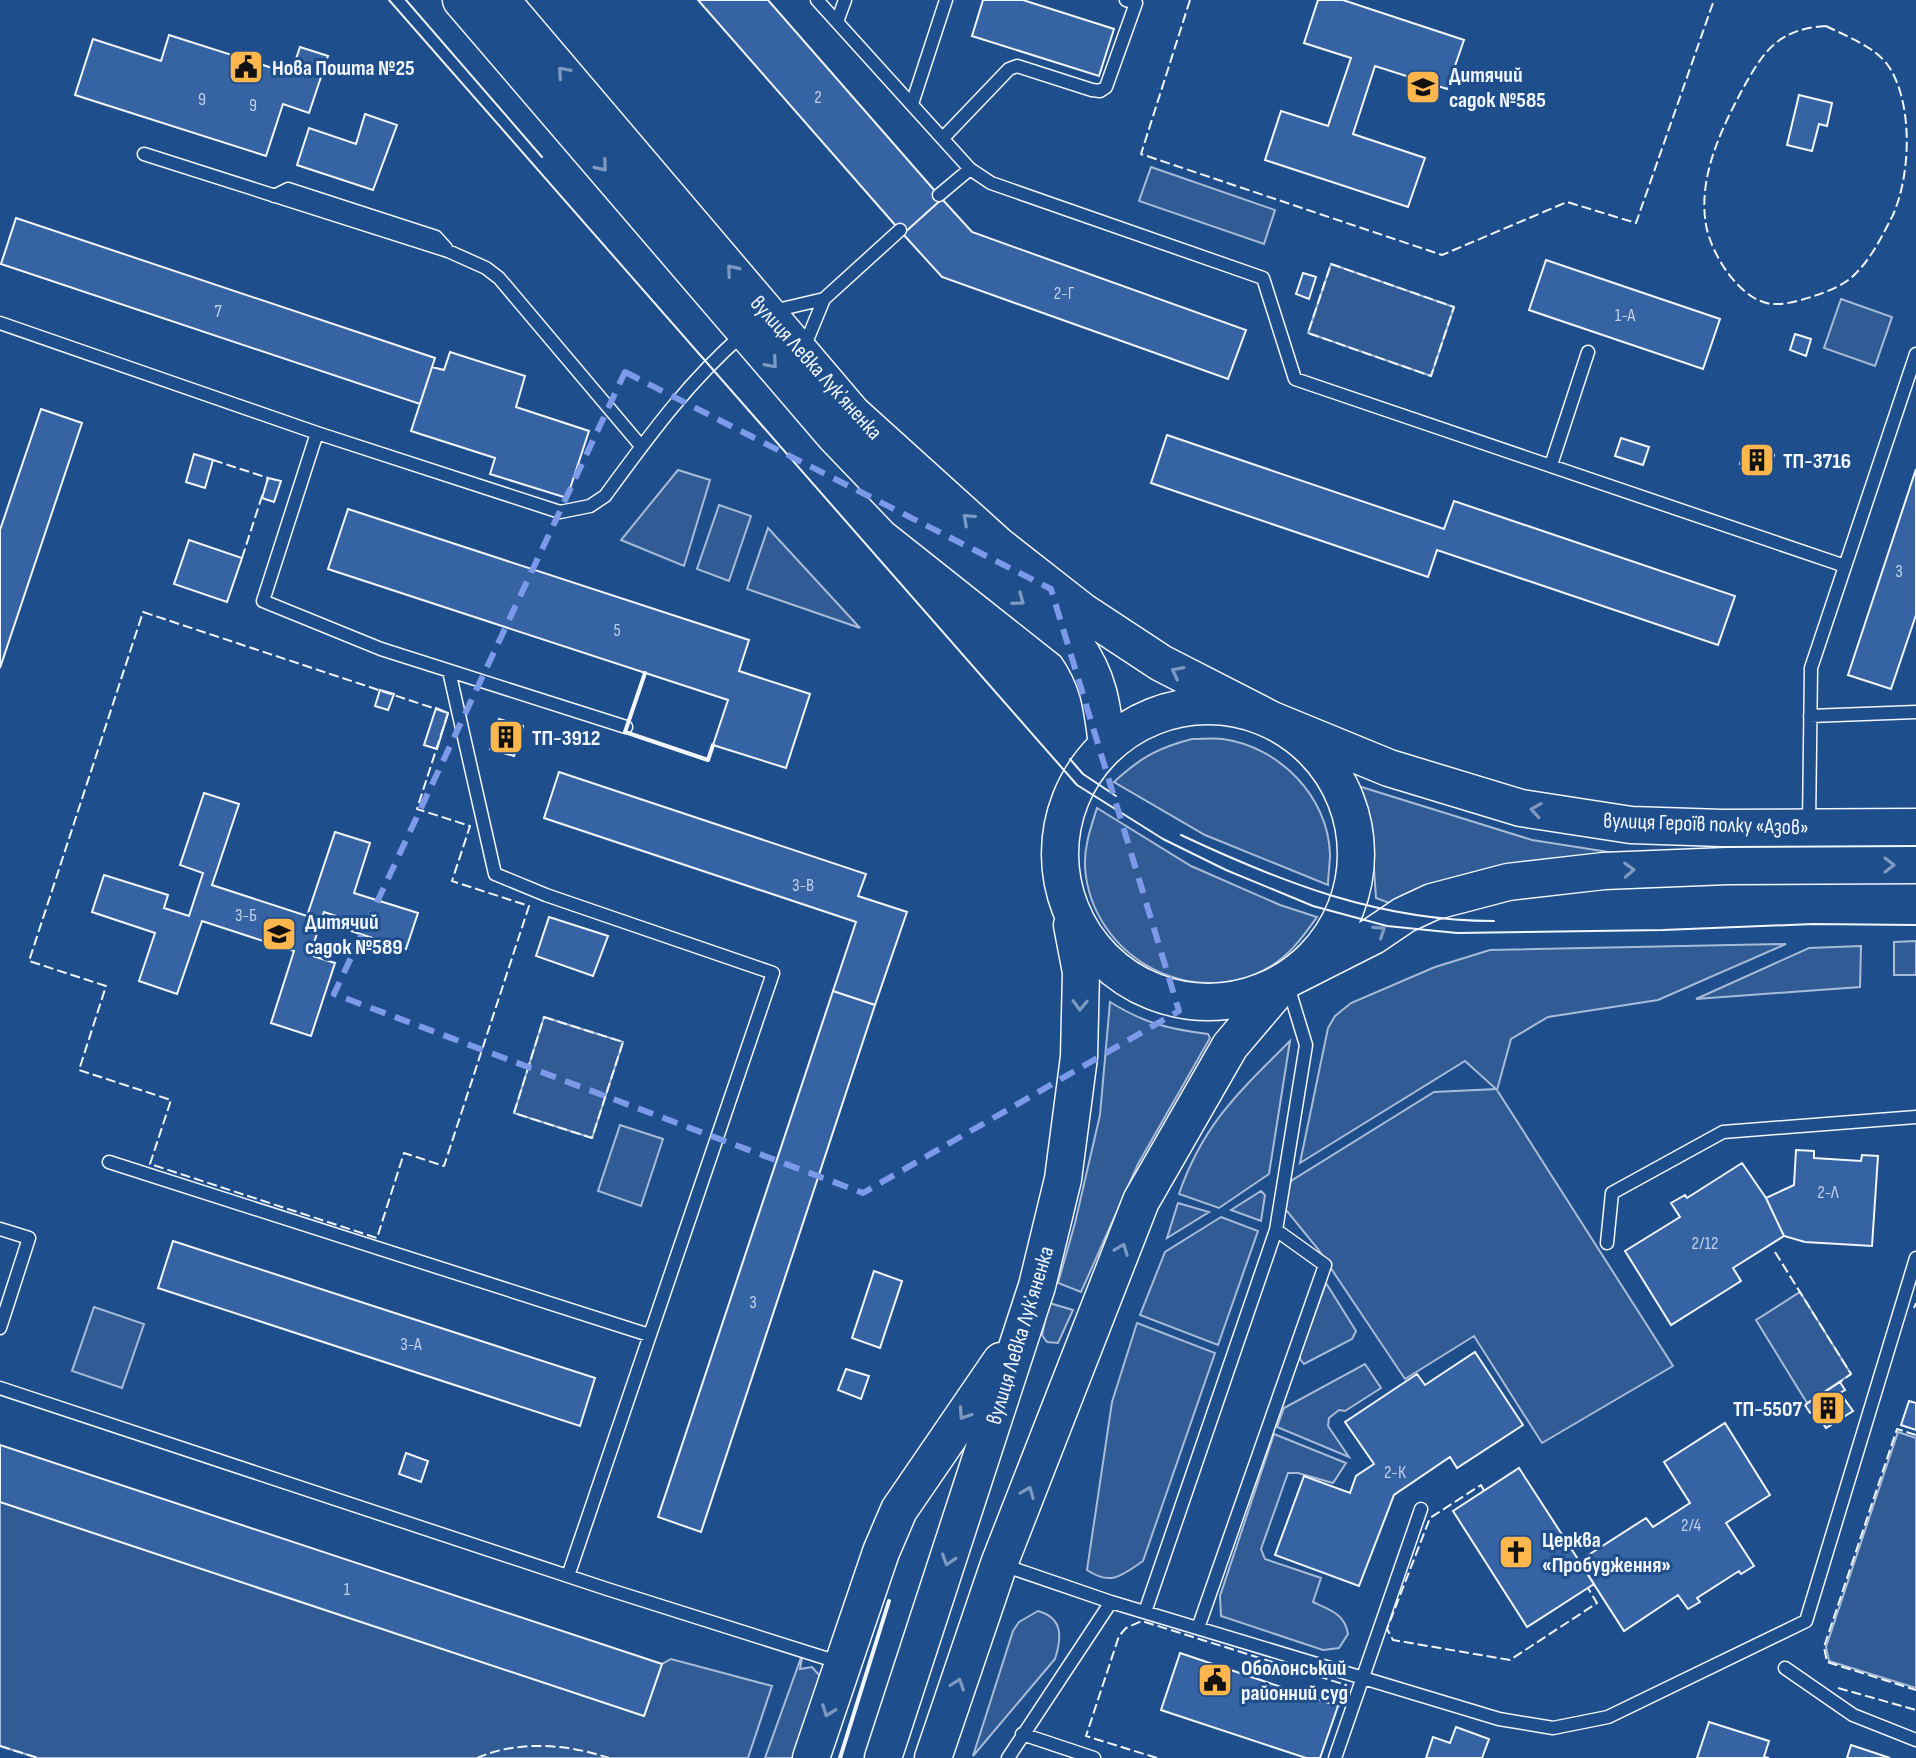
<svg xmlns="http://www.w3.org/2000/svg" width="1916" height="1758" viewBox="0 0 1916 1758" font-family="'Sofia Sans Condensed',sans-serif">
	<style>
		.green { fill: #305b95; stroke: #a8bbd7; stroke-width: 2 }
		.building { fill: #3563a3; stroke: #f2f6ff; stroke-width: 2 }
		.lines { fill: none; stroke-linecap: round; stroke-linejoin: round }
		.service-casing { stroke: #f2f6ff; stroke-width: 15 }
		.secondary-casing { stroke: #f2f6ff; stroke-width: 39 }
		.service { stroke: #1f4e8c; stroke-width: 12 }
		.secondary { stroke: #1f4e8c; stroke-width: 36 }
		.tram { stroke: #f2f6ff; stroke-width: 2 }
		.fence { stroke: #f2f6ff; stroke-width: 2; stroke-dasharray: 10 4; stroke-linecap: butt }
		.wall { stroke: #f2f6ff; stroke-width: 4 }
		.oneway { stroke: #7e9ac0 }
		.marked { fill: none; stroke: #7d9aea; stroke-width: 6; stroke-dasharray: 16 10; stroke-linejoin: round }
		.labels { text-anchor: middle; stroke-width: 6; stroke-linejoin: round; paint-order: stroke }
		.number-label { font-size: 18px; fill: #c3d1e8 }
		.poi-label { font-size: 22px; font-weight: bold; fill: #f2f6ff; stroke: #1f4e8c; text-anchor: start }
		.street-label { font-size: 22px; fill: #f2f6ff; stroke: #1f4e8c }
	</style>
	<rect width="100%" height="100%" fill="#1f4e8c"/>
	<path class="green" d="M 1151,167 L 1275,210 L 1264,244 L 1139,201 Z
		M 1331,264 L 1454,307 L 1431,376 L 1308,333 Z
		M 1841,299 L 1892,317 L 1875,366 L 1824,348 Z
		M 678,470 L 710,480 L 684,566 L 621,540 Z
		M 719,505 L 751,516 L 729,581 L 697,569 Z
		M 768,528 L 860,628 L 747,589 Z
		M 1192,739 C 1202,739 1213,738 1223,739 C 1279,747 1328,796 1330,854 C 1330,864 1328,875 1328,885 L 1205,835 L 1114,782 C 1140,758 1157,748 1192,739 Z
		M 1355,785 L 1532,840 L 1653,859 L 1392,904 L 1376,898 L 1371,824 Z
		M 1097,808 L 1191,866 L 1280,905 L 1317,917 C 1304,935 1291,954 1271,966 C 1193,1013 1091,957 1085,867 C 1084,846 1091,827 1097,808 Z
		M 1916,941 L 1916,975 L 1894,975 L 1894,942 Z
		M 1786,944 L 1658,1000 L 1548,1017 L 1511,1039 L 1497,1090 L 1673,1366 L 1542,1443 L 1474,1336 L 1405,1379 L 1318,1249 L 1286,1210 L 1287,1194 L 1291,1181 L 1434,1092 L 1496,1089 L 1465,1061 L 1300,1163 L 1328,1028 L 1335,1016 L 1351,1003 L 1435,967 L 1490,950 Z
		M 1861,946 L 1860,987 L 1696,999 L 1809,948 Z
		M 1110,1002 C 1144,1023 1168,1029 1208,1034 L 1210,1038 L 1138,1164 L 1081,1292 L 1058,1283 L 1075,1223 L 1100,1115 Z
		M 544,1017 L 623,1042 L 592,1138 L 514,1113 Z
		M 1290,1041 L 1269,1174 L 1219,1208 L 1179,1194 C 1203,1124 1239,1092 1290,1041 Z
		M 620,1125 L 663,1139 L 641,1206 L 598,1191 Z
		M 1261,1191 L 1265,1195 L 1261,1221 L 1231,1210 Z
		M 1178,1203 L 1209,1212 L 1167,1238 Z
		M 1221,1217 L 1258,1231 L 1218,1345 L 1140,1315 L 1165,1252 Z
		M 1326,1283 L 1356,1331 L 1352,1339 L 1304,1364 L 1300,1359 L 1300,1354 Z
		M 1800,1292 L 1851,1374 L 1807,1403 L 1756,1320 Z
		M 1049,1303 L 1073,1310 L 1058,1343 L 1047,1342 L 1042,1335 Z
		M 94,1307 L 144,1324 L 122,1388 L 72,1371 Z
		M 1137,1323 L 1215,1353 L 1143,1561 C 1121,1576 1111,1586 1087,1570 L 1112,1402 Z
		M 1365,1364 L 1381,1388 L 1345,1411 L 1339,1410 L 1329,1418 L 1328,1426 L 1349,1457 L 1277,1427 L 1284,1408 Z
		M 1898,1432 L 1916,1438 L 1916,1688 L 1829,1661 L 1826,1647 Z
		M 1274,1434 L 1346,1463 L 1333,1483 L 1298,1473 L 1288,1473 L 1261,1549 L 1265,1559 L 1321,1578 L 1313,1602 C 1330,1610 1345,1614 1348,1634 L 1339,1648 L 1323,1650 L 1221,1616 L 1220,1596 Z
		M 0,1502 L 644,1716 L 662,1664 L 671,1659 L 772,1686 L 748,1758 L 38,1758 L 0,1746 Z
		M 1038,1611 C 1063,1618 1062,1637 1055,1659 L 973,1756 L 1013,1631 L 1019,1622 Z
		M 803,1652 L 800,1669 L 812,1667 L 820,1676 L 794,1758 L 765,1758 Z"/>
	<path class="building" d="M 698,0 L 768,0 L 942,199 L 903,234 Z
		M 983,0 L 1023,0 L 1114,29 L 1099,76 L 972,36 Z
		M 1318,0 L 1343,0 L 1464,40 L 1447,89 L 1375,66 L 1353,134 L 1425,158 L 1408,207 L 1265,160 L 1281,111 L 1328,126 L 1351,58 L 1304,43 Z
		M 169,35 L 291,74 L 300,47 L 328,56 L 309,113 L 283,104 L 266,156 L 75,95 L 93,39 L 161,61 Z
		M 1799,95 L 1832,103 L 1827,126 L 1819,124 L 1812,151 L 1787,145 Z
		M 365,114 L 397,125 L 373,190 L 297,165 L 309,128 L 356,144 Z
		M 942,199 L 972,232 L 1246,330 L 1228,379 L 942,277 L 903,234 Z
		M 16,218 L 435,358 L 420,404 L 1,264 Z
		M 1546,260 L 1720,319 L 1703,369 L 1529,310 Z
		M 1303,273 L 1316,277 L 1309,299 L 1296,294 Z
		M 1795,334 L 1811,339 L 1806,356 L 1790,350 Z
		M 450,352 L 525,376 L 516,407 L 589,431 L 567,498 L 490,474 L 495,458 L 411,431 L 432,367 L 444,370 Z
		M 41,409 L 82,423 L 0,668 L 0,530 Z
		M 1167,435 L 1444,529 L 1454,501 L 1735,596 L 1718,645 L 1437,550 L 1428,577 L 1151,483 Z
		M 1621,438 L 1649,447 L 1643,465 L 1615,456 Z
		M 1746,446 L 1774,455 L 1768,474 L 1740,464 Z
		M 194,454 L 213,460 L 205,488 L 186,482 Z
		M 1916,469 L 1916,615 L 1891,689 L 1848,675 Z
		M 268,478 L 281,481 L 274,502 L 262,498 Z
		M 348,509 L 749,640 L 739,671 L 810,694 L 786,768 L 713,745 L 728,700 L 328,569 Z
		M 189,540 L 242,558 L 227,602 L 174,584 Z
		M 380,690 L 394,694 L 388,710 L 375,706 Z
		M 436,708 L 448,713 L 437,749 L 424,745 Z
		M 499,719 L 523,726 L 514,756 L 490,749 Z
		M 559,772 L 866,874 L 858,896 L 907,912 L 875,1005 L 833,991 L 856,922 L 544,818 Z
		M 204,793 L 239,804 L 212,885 L 307,916 L 335,832 L 370,843 L 354,893 L 418,913 L 406,949 L 345,929 L 348,920 L 324,912 L 310,955 L 335,963 L 311,1036 L 271,1023 L 294,951 L 202,921 L 177,994 L 139,981 L 155,933 L 92,912 L 104,875 L 168,895 L 164,908 L 189,916 L 203,873 L 180,865 Z
		M 549,917 L 608,936 L 593,976 L 536,956 Z
		M 833,991 L 875,1005 L 701,1532 L 658,1517 Z
		M 1796,1150 L 1814,1151 L 1814,1158 L 1861,1161 L 1862,1155 L 1878,1156 L 1872,1246 L 1805,1242 L 1784,1236 L 1766,1198 L 1794,1185 Z
		M 1742,1163 L 1766,1198 L 1784,1236 L 1733,1268 L 1741,1281 L 1671,1325 L 1625,1251 L 1680,1217 L 1671,1203 L 1685,1195 L 1687,1198 Z
		M 173,1241 L 595,1378 L 580,1426 L 158,1288 Z
		M 874,1271 L 902,1281 L 880,1348 L 852,1338 Z
		M 1475,1352 L 1523,1425 L 1457,1468 L 1450,1457 L 1394,1495 L 1359,1586 L 1275,1555 L 1304,1476 L 1350,1493 L 1356,1476 L 1374,1464 L 1345,1422 L 1417,1374 L 1425,1385 Z
		M 846,1369 L 869,1376 L 861,1399 L 838,1390 Z
		M 1840,1382 L 1845,1390 L 1840,1393 L 1853,1411 L 1826,1428 L 1815,1410 L 1810,1413 L 1805,1405 Z
		M 1909,1401 L 1916,1403 L 1916,1430 L 1901,1425 Z
		M 1725,1423 L 1770,1495 L 1726,1523 L 1754,1566 L 1741,1574 L 1739,1571 L 1697,1598 L 1700,1602 L 1688,1609 L 1678,1595 L 1624,1631 L 1579,1561 L 1646,1518 L 1653,1527 L 1690,1503 L 1664,1462 Z
		M 0,1445 L 662,1664 L 644,1716 L 0,1502 Z
		M 406,1453 L 428,1461 L 421,1482 L 399,1474 Z
		M 1519,1468 L 1594,1584 L 1527,1627 L 1453,1511 Z
		M 1180,1653 L 1338,1706 L 1320,1758 L 1306,1758 L 1161,1710 Z
		M 1709,1722 L 1769,1741 L 1764,1757 L 1769,1758 L 1697,1758 Z
		M 1456,1727 L 1489,1739 L 1482,1758 L 1426,1758 L 1433,1737 L 1450,1743 Z
		M 1851,1745 L 1890,1758 L 1847,1758 Z"/>
	<g class="lines">
		<g class="service-casing">
			<path id="service" d="M 817,0 L 970,169 L 991,183 L 1263,278 L 1295,379 L 1845,566
				M 837,22 L 845,0
				M 912,104 L 946,0
				M 943,138 L 1009,69 L 1017,66 L 1092,90 L 1100,91 L 1106,87 L 1136,3 L 1126,0
				M 144,154 L 448,251 L 486,268 L 499,278 L 641,446
				M 939,195 L 970,169
				M 274,196 L 288,189 L 436,237 L 446,248
				M 773,311 L 824,299
				M 0,323 L 317,433 L 560,512 L 590,506 L 605,496 C 649,436 687,383 743,334
				M 803,350 L 824,299 L 900,230
				M 317,433 L 263,601 L 381,649 L 626,727
				M 1551,465 L 1588,352
				M 449,671 L 495,874 L 546,895 L 773,973 L 568,1576
				M 1810,716 L 1916,712
				M 1809,825 L 1811,668 L 1916,354
				M 109,1162 L 649,1335
				M 0,1229 L 29,1238 L 0,1328
				M 1607,1243 L 1612,1193 L 1723,1132 L 1916,1117
				M 0,1388 L 607,1589 L 841,1663
				M 1003,1565 L 1111,1602 L 1499,1719 L 1553,1728 L 1608,1717 L 1806,1621 L 1916,1258
				M 1145,1612 L 1276,1230 L 1306,1045 L 1288,986
				M 1198,1628 L 1325,1265 L 1276,1230
				M 1785,1668 L 1853,1715 L 1916,1740
				M 1022,1734 L 1094,1758
				M 1008,1758 L 1111,1602
				M 1335,1758 L 1421,1509"/>
		</g>
		<g class="secondary-casing">
			<path id="secondary" d="M 461,0 L 835,436 L 906,510 L 1075,644 C 1099,678 1102,704 1107,745
				M 501,0 L 852,413 L 999,546 L 1082,611 L 1161,663 L 1272,720 L 1389,768 L 1521,808 L 1631,825 L 1722,828 L 1916,827
				M1060 854a148 148 0 1 1 296 0a148 148 0 1 1-296 0Z
				M 811,1758 L 881,1552 L 899,1510 L 1001,1361
				M 883,1758 L 1037,1286 L 1063,1179 L 1079,1057 L 1081,972 L 1072,925
				M 933,1758 L 999,1564 L 1141,1201 L 1230,1046 L 1286,980 L 1373,936 L 1404,915 L 1432,902 L 1508,882 L 1604,871 L 1727,866 L 1916,865"/>
		</g>
		<use href="#service" class="service"/>
		<use href="#secondary" class="secondary"/>
		<path class="tram" d="M 389,0 L 1077,785 L 1163,839 L 1226,870 L 1313,906 L 1387,926 L 1457,933 L 1663,930 L 1813,924 L 1916,925
			M 406,0 L 542,157
			M 1070,759 L 1083,774 L 1116,796
			M 1181,835 C 1283,883 1380,921 1494,921"/>
		<path class="fence" d="M 1190,0 L 1141,154 L 1442,255 L 1567,202 L 1636,223 L 1714,0
			M 1826,26 C 1846,36 1873,46 1887,64 C 1914,101 1911,177 1892,217 C 1881,238 1870,261 1852,277 C 1843,285 1831,290 1820,294 C 1805,299 1788,305 1772,304 C 1740,301 1711,254 1706,225 C 1698,178 1720,132 1741,92 C 1763,52 1777,29 1826,26 Z
			M 1331,264 L 1454,307 L 1431,376 L 1308,333 Z
			M 213,460 L 268,478 L 267,482
			M 242,558 L 263,493
			M 143,612 L 448,713 L 417,809 L 470,826 L 452,881 L 529,906 L 444,1166 L 404,1153 L 377,1238 L 150,1164 L 171,1100 L 79,1070 L 106,986 L 29,961 Z
			M 544,1017 L 623,1042 L 592,1138 L 514,1113 Z
			M 1775,1252 L 1851,1374 L 1840,1382
			M 1914,1308 L 1916,1303
			M 1916,1435 L 1897,1429 L 1824,1647 L 1827,1662 L 1916,1690
			M 1484,1491 L 1481,1485 L 1430,1518 L 1387,1629 L 1393,1640 L 1510,1660 L 1597,1603 L 1588,1588
			M 1838,1688 L 1916,1710
			M 0,1746 L 38,1758
			M 477,1758 C 518,1740 567,1744 609,1758
			M 1157,1758 L 1086,1736 L 1119,1636 L 1126,1628 L 1142,1621 L 1346,1685 L 1338,1709"/>
		<path class="wall" d="M 645,673 L 625,732 L 708,760 L 713,745
			M 840,1758 L 889,1601"/>
	</g>
	<defs><path id="oneway-chevron" d="M-2-3.5L2.5 0L-2 3.5" fill="none" stroke-width="1.6" stroke-linecap="round" stroke-linejoin="round" transform="scale(2)"/></defs>
	<g class="oneway">
		<use href="#oneway-chevron" transform="translate(563 72) rotate(-131)"/>
		<use href="#oneway-chevron" transform="translate(602 166) rotate(50)"/>
		<use href="#oneway-chevron" transform="translate(732 270) rotate(-130)"/>
		<use href="#oneway-chevron" transform="translate(772 363) rotate(49)"/>
		<use href="#oneway-chevron" transform="translate(968 519) rotate(-138)"/>
		<use href="#oneway-chevron" transform="translate(1019 600) rotate(36)"/>
		<use href="#oneway-chevron" transform="translate(1177 672) rotate(-153)"/>
		<use href="#oneway-chevron" transform="translate(1536 810) rotate(-171)"/>
		<use href="#oneway-chevron" transform="translate(1889 865)"/>
		<use href="#oneway-chevron" transform="translate(1629 870) rotate(-2)"/>
		<use href="#oneway-chevron" transform="translate(1380 931) rotate(-34)"/>
		<use href="#oneway-chevron" transform="translate(1080 1005) rotate(92)"/>
		<use href="#oneway-chevron" transform="translate(1122 1249) rotate(-69)"/>
		<use href="#oneway-chevron" transform="translate(964 1414) rotate(124)"/>
		<use href="#oneway-chevron" transform="translate(1028 1492) rotate(-69)"/>
		<use href="#oneway-chevron" transform="translate(948 1560) rotate(108)"/>
		<use href="#oneway-chevron" transform="translate(958 1684) rotate(-71)"/>
		<use href="#oneway-chevron" transform="translate(828 1711) rotate(110)"/>
	</g>
	<path class="marked" d="M 625,372 L 1051,589 L 1179,1011 L 863,1193 L 334,994 Z"/>
	<defs>
		<g id="civic-square" transform="scale(1.8)"><rect x="-9" y="-9" width="18" height="18" rx="4" fill="#ffb74d" stroke="#1f4e8c"/><path d="M-.6-6.5H3V-4.5H.6V-3L4-1V1h2V6H-6V1h2V-1L-.6-3ZM-1.2 2.5V6h2.4V2.5Z" fill="#111"/></g>
		<g id="school-square" transform="scale(1.8)"><rect x="-9" y="-9" width="18" height="18" rx="4" fill="#ffb74d" stroke="#1f4e8c"/><path d="M0-5L7-2L0 1L-7-2ZM-4 1L0 2.5L4 1V4Q0 6-4 4Z" fill="#111"/></g>
		<g id="building-square" transform="scale(1.8)"><rect x="-9" y="-9" width="18" height="18" rx="4" fill="#ffb74d" stroke="#1f4e8c"/><path d="M-4-6H4V6H1V3H-1V6H-4ZM-2.5-4.3h1.7v1.8h-1.7ZM.8-4.3h1.7v1.8H.8ZM-2.5-1h1.7V.8h-1.7ZM.8-1h1.7V.8H.8Z" fill="#111"/></g>
		<g id="church-square" transform="scale(1.8)"><rect x="-9" y="-9" width="18" height="18" rx="4" fill="#ffb74d" stroke="#1f4e8c"/><path d="M-1.2-6h2.4v3.5h3.3v2.4h-3.3V6h-2.4V-.1h-3.3v-2.4h3.3Z" fill="#111"/></g>
	</defs>
	<g fill-rule="evenodd">
		<use href="#civic-square" x="246" y="67"/>
		<use href="#school-square" x="1423" y="87"/>
		<use href="#building-square" x="1757" y="460"/>
		<use href="#building-square" x="506" y="737"/>
		<use href="#school-square" x="279" y="934"/>
		<use href="#building-square" x="1828" y="1408"/>
		<use href="#church-square" x="1516" y="1552"/>
		<use href="#civic-square" x="1215" y="1680"/>
	</g>
	<g class="labels">
		<g class="number-label">
			<text x="818" y="103">2</text>
			<text x="202" y="105">9</text>
			<text x="253" y="111">9</text>
			<text x="1064" y="299">2-Г</text>
			<text x="218" y="317">7</text>
			<text x="1625" y="321">1-А</text>
			<text x="1899" y="577">3</text>
			<text x="617" y="636">5</text>
			<text x="803" y="891">3-В</text>
			<text x="246" y="921">3-Б</text>
			<text x="1828" y="1198">2-Л</text>
			<text x="1705" y="1249">2/12</text>
			<text x="753" y="1308">3</text>
			<text x="411" y="1350">3-А</text>
			<text x="1395" y="1478">2-К</text>
			<text x="1691" y="1531">2/4</text>
			<text x="347" y="1595">1</text>
		</g>
		<g class="poi-label">
			<text x="272" y="75">Нова Пошта №25</text>
			<text x="1449" y="82">Дитячий<tspan x="1449" dy="25">садок №585</tspan></text>
			<text x="1783" y="468">ТП-3716</text>
			<text x="532" y="745">ТП-3912</text>
			<text x="305" y="929">Дитячий<tspan x="305" dy="25">садок №589</tspan></text>
			<text x="1802" y="1416" text-anchor="end">ТП-5507</text>
			<text x="1542" y="1547">Церква<tspan x="1542" dy="25">«Пробудження»</tspan></text>
			<text x="1241" y="1675">Оболонський<tspan x="1241" dy="25">районний суд</tspan></text>
		</g>
		<g class="street-label">
			<text transform="translate(817 367) rotate(48)" y="8">вулиця Левка Лукʼяненка</text>
			<text transform="translate(1706 823) rotate(2)" y="8">вулиця Героїв полку «Азов»</text>
			<text transform="translate(1019 1335) rotate(-73)" y="8">вулиця Левка Лукʼяненка</text>
		</g>
	</g>
</svg>
